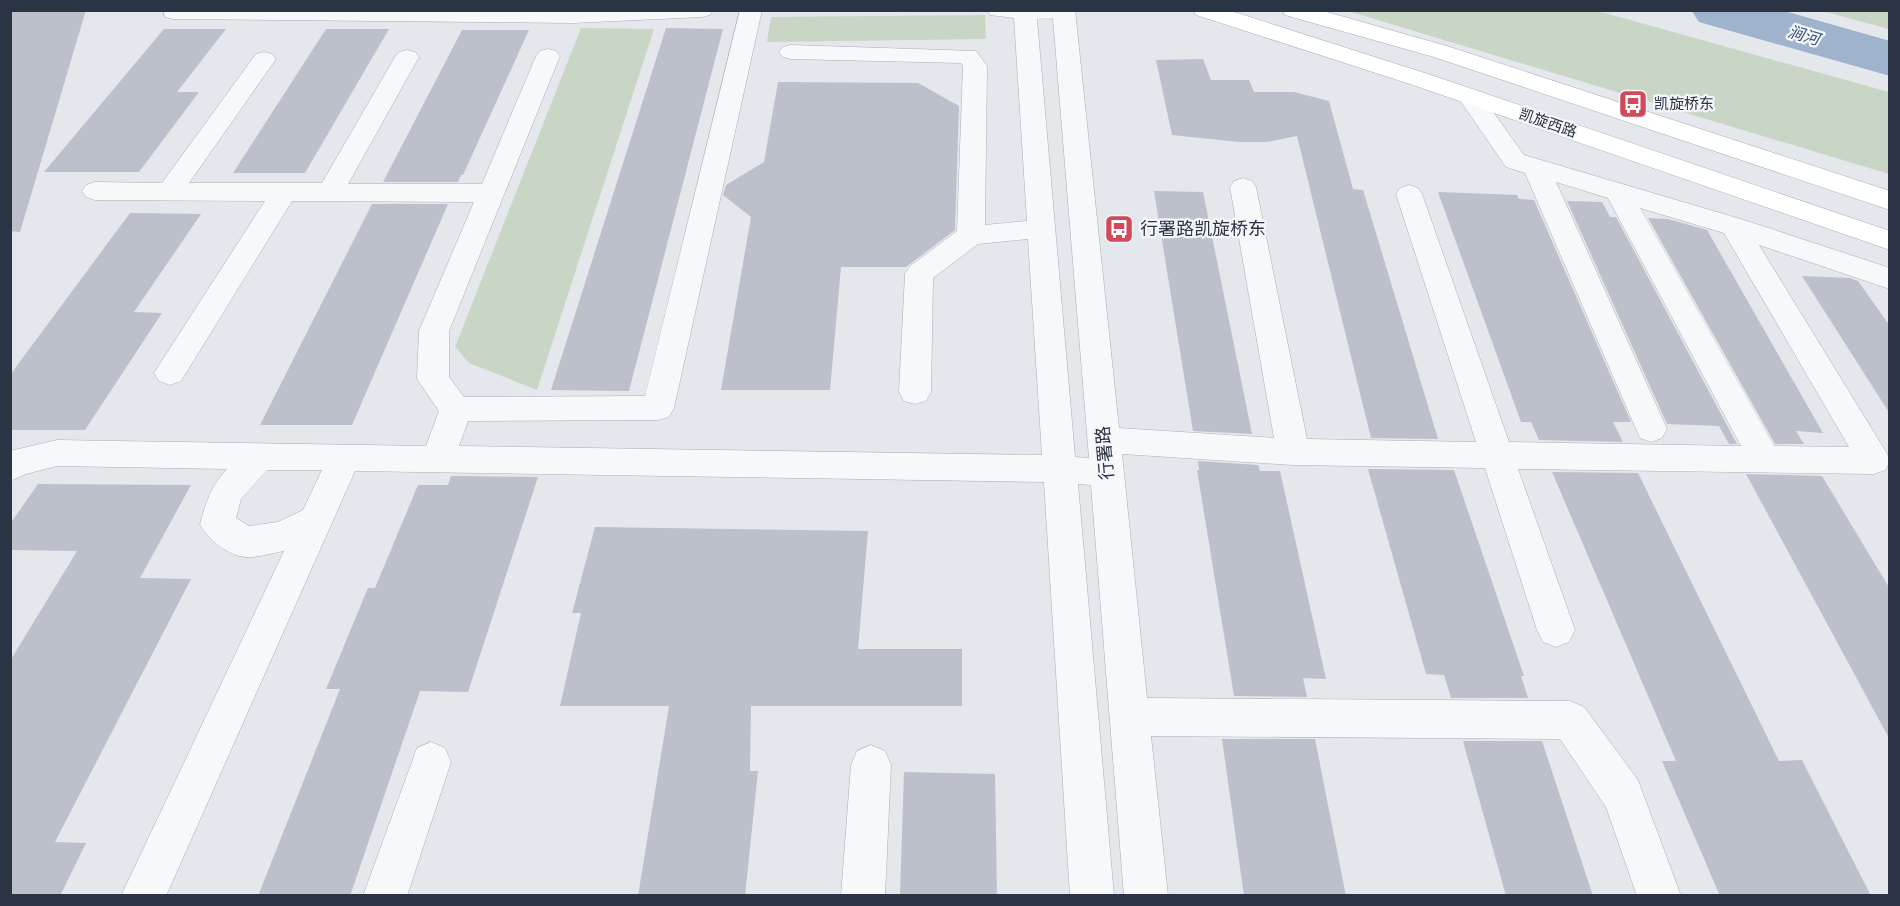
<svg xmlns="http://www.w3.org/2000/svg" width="1900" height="906" viewBox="0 0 1900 906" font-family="Lato,'Noto Sans SC',sans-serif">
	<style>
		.green { fill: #c9d6c5 }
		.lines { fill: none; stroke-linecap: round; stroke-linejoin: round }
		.river { fill: #9fb4cc; fill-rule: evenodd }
		.building { fill: #bbc0ca }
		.minor-casing { stroke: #a9aeb7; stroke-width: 1 }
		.major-casing { stroke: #a3abb8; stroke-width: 1 }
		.minor { fill: #f7f8fa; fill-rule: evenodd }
		.major { fill: #fff; fill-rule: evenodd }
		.labels { text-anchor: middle; stroke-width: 4.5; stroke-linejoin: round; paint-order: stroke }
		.far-poi-label { font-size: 15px; fill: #2b3445; stroke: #f4f6f9; text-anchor: start }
		.far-street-label { font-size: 15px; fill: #2b3445; stroke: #f4f6f9 }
		.far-water-label { font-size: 16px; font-style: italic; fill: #34527a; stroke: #f4f6f9 }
		.poi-label { font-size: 18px; fill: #2b3445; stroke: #f4f6f9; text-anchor: start }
		.street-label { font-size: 18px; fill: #2b3445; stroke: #f4f6f9 }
	</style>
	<rect width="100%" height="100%" fill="#e4e7ec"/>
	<path class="green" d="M 1348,11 L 1598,11 L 1889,92 L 1889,174 Z
		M 1822,11 L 1889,11 L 1889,29 Z
		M 985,15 L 986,39 L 767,42 L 771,17 Z
		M 581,28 L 654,29 L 537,390 L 469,363 L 455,347 Z"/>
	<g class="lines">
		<path class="river" d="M 1691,10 L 1781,10 L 1890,41 L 1890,76 L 1699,22 Z"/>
	</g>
	<path class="building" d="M 10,10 L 86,10 L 20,232 L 10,231 Z
		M 666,28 L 723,29 L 629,391 L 551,390 Z
		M 164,29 L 226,29 L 177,92 L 199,92 L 139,172 L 44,172 Z
		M 326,29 L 389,29 L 305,173 L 233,173 Z
		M 462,30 L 529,30 L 463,175 L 461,175 L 458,182 L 383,182 Z
		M 1203,59 L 1211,80 L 1249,80 L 1254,92 L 1294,92 L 1329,101 L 1353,189 L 1363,190 L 1438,439 L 1371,438 L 1297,136 L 1267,142 L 1239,142 L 1172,135 L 1156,60 Z
		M 778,82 L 918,83 L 959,106 L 955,230 L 906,267 L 841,267 L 830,390 L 721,390 L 751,217 L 723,195 L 726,185 L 764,162 Z
		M 1154,191 L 1203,192 L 1252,434 L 1193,431 Z
		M 1438,192 L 1517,195 L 1519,199 L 1534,200 L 1631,422 L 1613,422 L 1623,442 L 1539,440 L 1531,422 L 1521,422 Z
		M 1567,201 L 1602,202 L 1610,217 L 1616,217 L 1737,444 L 1729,444 L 1719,426 L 1667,424 Z
		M 372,204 L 448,204 L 352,425 L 260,425 Z
		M 130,213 L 201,214 L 134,312 L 162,313 L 85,430 L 10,430 L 10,375 Z
		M 1648,218 L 1668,219 L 1707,230 L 1823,433 L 1796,431 L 1804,444 L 1775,444 Z
		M 1802,276 L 1850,278 L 1858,281 L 1890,326 L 1890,414 Z
		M 1198,461 L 1258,465 L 1260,471 L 1280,471 L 1326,679 L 1303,678 L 1307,697 L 1234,696 L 1197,470 L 1199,470 Z
		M 1368,469 L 1454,470 L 1524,676 L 1521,676 L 1528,698 L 1451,698 L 1444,675 L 1426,674 Z
		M 1552,472 L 1638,473 L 1779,761 L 1802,760 L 1871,896 L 1720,896 L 1662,761 L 1676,761 Z
		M 1746,474 L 1822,476 L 1890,589 L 1890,740 Z
		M 451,476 L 538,477 L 468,692 L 420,691 L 350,896 L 258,896 L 340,689 L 326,689 L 368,588 L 375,588 L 418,485 L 448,485 Z
		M 38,484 L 191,485 L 140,578 L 191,579 L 55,842 L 86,843 L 60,896 L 10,896 L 10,661 L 77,551 L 10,550 L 10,524 Z
		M 595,527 L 868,531 L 858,649 L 962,649 L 962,706 L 751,706 L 750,771 L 758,771 L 745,896 L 638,896 L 669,706 L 560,706 L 581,613 L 572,613 Z
		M 1222,739 L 1315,739 L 1346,896 L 1244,896 Z
		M 1463,741 L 1542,741 L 1593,896 L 1506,896 Z
		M 904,772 L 995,774 L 997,896 L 900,896 Z"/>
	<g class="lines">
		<g class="minor-casing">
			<path id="minor" d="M 163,10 L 713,10 L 710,15 L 702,17 L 573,23 L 173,19 L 165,17 Z
				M 740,10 L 762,10 L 674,408 L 669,417 L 658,420 L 468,421 L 459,446 L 1042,455 L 1028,239 L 978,244 L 933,278 L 931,392 L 926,401 L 915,404 L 904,401 L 899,392 L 905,274 L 909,267 L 957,231 L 963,66 L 961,63 L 791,59 L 783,57 L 779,52 L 783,47 L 791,45 L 976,51 L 987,66 L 985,225 L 1027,221 L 1014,18 L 990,15 L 987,10 L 1075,10 L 1119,428 L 1274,438 L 1230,187 L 1234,181 L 1243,178 L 1252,181 L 1256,187 L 1307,439 L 1476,442 L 1396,194 L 1400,188 L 1409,185 L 1418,188 L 1422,194 L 1509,442 L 1741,446 L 1608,198 L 1556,182 L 1667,429 L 1662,438 L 1651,442 L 1640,438 L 1525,173 L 1506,167 L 1457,96 L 1460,91 L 1469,89 L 1478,91 L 1524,155 L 1744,220 L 1890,268 L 1890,289 L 1759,245 L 1886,452 L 1890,459 L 1886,470 L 1874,474 L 1518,469 L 1575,630 L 1569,642 L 1556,647 L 1543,642 L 1537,630 L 1485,468 L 1293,465 L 1122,454 L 1147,698 L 1570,701 L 1584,707 L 1638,780 L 1681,896 L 1637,896 L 1606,807 L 1560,739 L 1151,736 L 1168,896 L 1124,896 L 1091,485 L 1078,484 L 1114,896 L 1070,896 L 1044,482 L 355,471 L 166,896 L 121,896 L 284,551 C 272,553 257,558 245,557 C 229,556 206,538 200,524 C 206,502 211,486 227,469 L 57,466 L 26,474 L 10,481 L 10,451 L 57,440 L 426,446 L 439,411 L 417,379 L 419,331 L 474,202 L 292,201 L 181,381 L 170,385 L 159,381 L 154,373 L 265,201 L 95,200 L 86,197 L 82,191 L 86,185 L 95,182 L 162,183 L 256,54 L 264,52 L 272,54 L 276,59 L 189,183 L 322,183 L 395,57 L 399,52 L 407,50 L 415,52 L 419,57 L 348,184 L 482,184 L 536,56 L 540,51 L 548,49 L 556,51 L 560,56 L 449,331 L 449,377 L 464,397 L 645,396 ZM 1053,18 L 1089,458 L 1075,457 L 1037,19 ZM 1640,208 L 1724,233 L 1849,447 L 1774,446 ZM 267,470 L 322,470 L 303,510 L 278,522 L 249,526 L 236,518 L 241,499 Z
				M 431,742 L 445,748 L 451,762 L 407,896 L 363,896 L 417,748 Z
				M 871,745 L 885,751 L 891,765 L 885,896 L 841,896 L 851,765 L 857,751 Z"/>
		</g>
		<g class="major-casing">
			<path id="major" d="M 1193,10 L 1228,10 L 1431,75 L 1890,231 L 1890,250 L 1413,85 L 1196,15 Z
				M 1282,10 L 1320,10 L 1450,47 L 1890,191 L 1890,210 L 1434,57 L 1285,15 Z"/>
		</g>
		<use href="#minor" class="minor"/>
		<use href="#major" class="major"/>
	</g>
	<defs>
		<g id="bus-square" transform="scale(1.5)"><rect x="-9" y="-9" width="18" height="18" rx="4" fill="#d1495b" stroke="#f4f6f9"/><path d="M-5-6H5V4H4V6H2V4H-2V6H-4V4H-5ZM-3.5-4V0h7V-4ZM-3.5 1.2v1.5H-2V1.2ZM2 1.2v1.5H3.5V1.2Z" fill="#fff"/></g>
	</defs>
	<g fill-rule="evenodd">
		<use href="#bus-square" x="1633" y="104"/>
		<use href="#bus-square" x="1119" y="229"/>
	</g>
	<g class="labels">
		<g class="far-poi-label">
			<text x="1654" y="109">凯旋桥东</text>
		</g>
		<g class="far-street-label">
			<text transform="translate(1548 123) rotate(19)" y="5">凯旋西路</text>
		</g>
		<g class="far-water-label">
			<text transform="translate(1804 35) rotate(16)" y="6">涧河</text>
		</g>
		<g class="poi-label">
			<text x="1140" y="235">行署路凯旋桥东</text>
		</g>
		<g class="street-label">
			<text transform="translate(1105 453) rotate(-95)" y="6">行署路</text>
		</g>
	</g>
	<rect width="1900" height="906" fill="none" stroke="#2b3445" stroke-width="24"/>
</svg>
